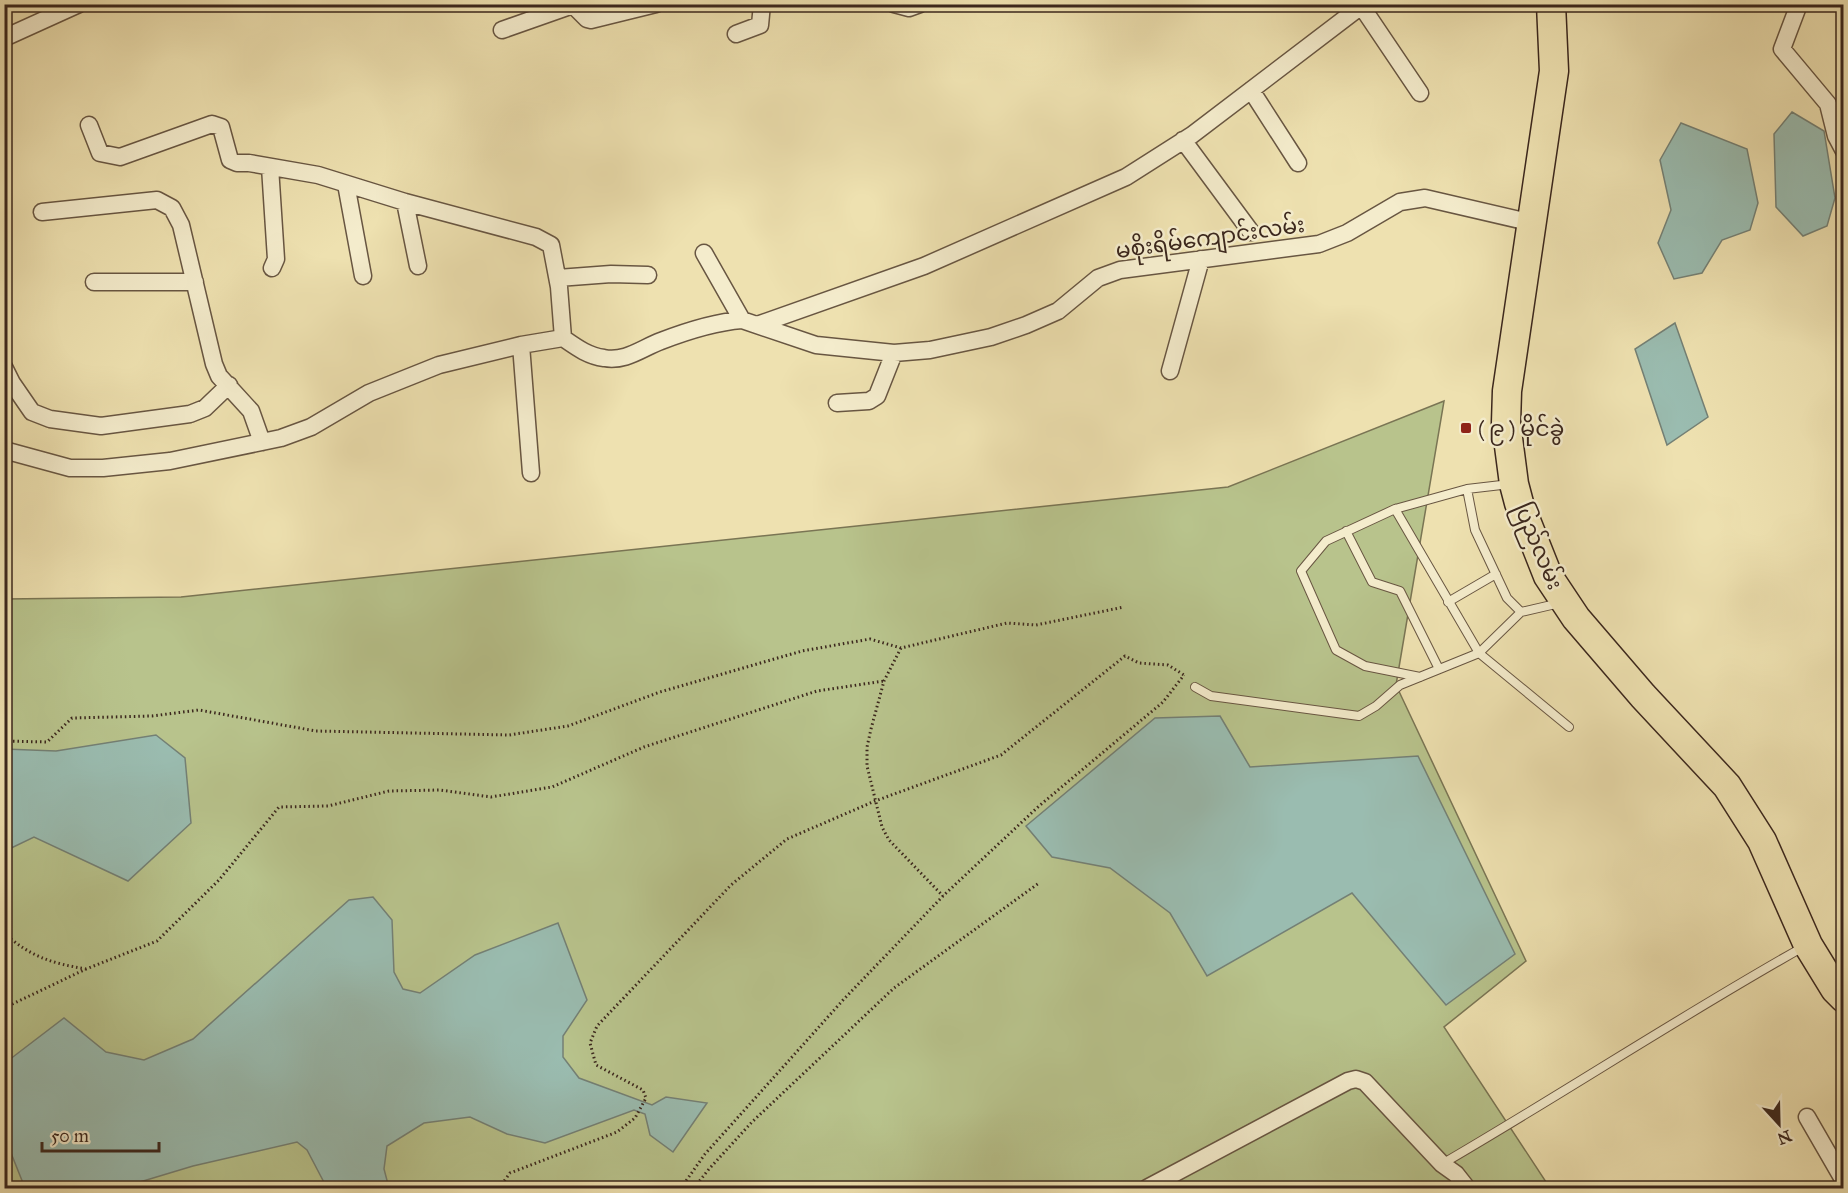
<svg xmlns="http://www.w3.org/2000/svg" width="1848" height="1193" viewBox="0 0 1848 1193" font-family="'IM FELL Great Primer','Noto Sans Myanmar',serif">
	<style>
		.green { fill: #b8c38c; stroke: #7a7554; stroke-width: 1.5 }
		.water { fill: #9abcb0; stroke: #748075; stroke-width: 1.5 }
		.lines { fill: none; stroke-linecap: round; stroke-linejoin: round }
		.lane-casing { stroke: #685642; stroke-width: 10 }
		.street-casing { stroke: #685642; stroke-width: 19 }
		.highway-casing { stroke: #3b271d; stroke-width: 31 }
		.path { stroke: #3b271d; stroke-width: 3; stroke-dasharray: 1.5 3; stroke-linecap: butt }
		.lane { stroke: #f4eccc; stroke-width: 8 }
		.street { stroke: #f4eccc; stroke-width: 16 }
		.highway { stroke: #eee1b0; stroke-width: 28 }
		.poi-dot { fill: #8f2418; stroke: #f4eccc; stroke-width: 2 }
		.labels { text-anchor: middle; stroke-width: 5; stroke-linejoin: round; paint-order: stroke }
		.street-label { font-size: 22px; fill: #3b271d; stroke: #f4eccc }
		.poi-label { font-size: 22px; fill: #3b271d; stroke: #f4eccc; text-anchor: start }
	</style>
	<rect width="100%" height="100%" fill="#eee1b0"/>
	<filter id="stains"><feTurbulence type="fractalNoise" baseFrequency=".00333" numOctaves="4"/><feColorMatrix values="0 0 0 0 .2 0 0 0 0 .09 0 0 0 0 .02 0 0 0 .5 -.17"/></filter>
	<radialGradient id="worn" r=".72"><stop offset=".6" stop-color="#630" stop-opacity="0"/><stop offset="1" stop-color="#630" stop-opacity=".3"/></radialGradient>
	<path class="green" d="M 1444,401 L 1396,685 L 1526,961 L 1444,1027 L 1550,1188 L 5,1188 L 4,599 L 181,597 L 1228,487 Z"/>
	<path class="water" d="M 1792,112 L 1824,131 L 1835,198 L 1827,226 L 1803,236 L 1776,207 L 1774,134 Z
		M 1681,123 L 1747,149 L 1758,203 L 1750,230 L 1722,240 L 1702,273 L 1674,279 L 1658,243 L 1671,210 L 1660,160 Z
		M 1675,323 L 1708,417 L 1667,445 L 1635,349 Z
		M 1220,716 L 1250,767 L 1418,756 L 1515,954 L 1446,1005 L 1352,893 L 1207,976 L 1170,913 L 1110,868 L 1052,857 L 1026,826 L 1155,718 Z
		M 156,735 L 185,758 L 191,823 L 128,881 L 34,837 L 5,851 L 5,749 L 56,751 Z
		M 373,897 L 392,920 L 394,972 L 403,989 L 420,993 L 475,955 L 558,923 L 587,1000 L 563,1036 L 563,1057 L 579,1078 L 652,1105 L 666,1097 L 707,1103 L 673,1152 L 650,1135 L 645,1114 L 634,1110 L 545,1143 L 507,1134 L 470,1117 L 424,1123 L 387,1146 L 384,1169 L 389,1188 L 327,1188 L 307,1150 L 297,1142 L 193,1166 L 120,1188 L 25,1188 L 5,1138 L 5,1063 L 64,1018 L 106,1052 L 144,1060 L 193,1039 L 349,900 Z"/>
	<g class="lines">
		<g class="lane-casing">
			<path id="lane" d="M 1510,484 L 1467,489 L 1475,530 L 1507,598 L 1521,612 L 1560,603
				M 1395,509 L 1467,489
				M 1346,531 L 1372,582 L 1400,591 L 1439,669
				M 1448,602 L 1496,574
				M 1420,677 L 1365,666 L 1336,650 L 1301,571 L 1326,541 L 1395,509 L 1479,653 L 1521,612
				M 1195,687 L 1211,696 L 1359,716 L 1376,706 L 1400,685 L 1479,653 L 1569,727
				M 1442,1164 C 1564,1093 1682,1015 1805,946"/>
		</g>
		<g class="street-casing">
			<path id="street" d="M 572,4 L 587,19 L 591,20 L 656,4
				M 894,4 L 909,8 L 920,4
				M 1799,4 L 1782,49 L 1828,104 L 1836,136 L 1844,151
				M 1362,7 L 1420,93
				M 502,30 L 573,5
				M 736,34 L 760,25 L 762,4
				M 4,38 L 79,4
				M 1251,90 L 1298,163
				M 89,125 L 100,153 L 120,157 L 212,124 L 221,127 L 230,160 L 237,163 L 249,163 L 318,175 L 405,202 L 536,237 L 551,245 L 559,287 L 563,338
				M 1183,140 L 1251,232
				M 270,167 L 276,259 L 272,268
				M 346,184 L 363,276
				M 405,202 L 418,266
				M 42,212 L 157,200 L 172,208 L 181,225 L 214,364 L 219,376 L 251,411 L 262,442
				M 704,253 L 742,320
				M 558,278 L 611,274 L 648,275
				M 94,282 L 195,282
				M 757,325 L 924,266 L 1126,177 L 1192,135 L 1364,4
				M 521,345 L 531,473
				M 4,367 L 12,383 L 32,412 L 50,419 L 101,426 L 190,414 L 205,408 L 229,385
				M 1170,371 L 1201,259
				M 837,403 L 869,401 L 877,396 L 894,353
				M 4,450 L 70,468 L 103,468 L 170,461 L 281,438 L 311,427 L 369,393 L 439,365 L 521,345 L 563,338 C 576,347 588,356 604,358 C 626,362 642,348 661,341 C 687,331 715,322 742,320 L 816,345 L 894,353 L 930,350 L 991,337 L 1026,325 L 1058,311 L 1098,278 L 1120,270 L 1319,244 L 1347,233 L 1400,202 L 1425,198 L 1533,223
				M 1807,1117 L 1844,1181
				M 1147,1188 L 1348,1081 L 1356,1079 L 1365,1082 L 1442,1164 L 1456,1174 L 1467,1188"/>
		</g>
		<g class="highway-casing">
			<path id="highway" d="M 1551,4 L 1554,71 L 1507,391 L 1506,423 L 1514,484 L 1519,503 L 1548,576 L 1576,618 L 1643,696 L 1727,786 L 1762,841 L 1808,945 L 1835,989 L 1844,998"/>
		</g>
		<path class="path" d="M 901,648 L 884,681 L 871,729 L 867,747 L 867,766 L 882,827 L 889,840 L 943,896
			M 4,741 L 47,742 L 72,718 L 152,716 L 199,710 L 316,731 L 509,735 L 568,726 L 660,692 L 802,651 L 870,639 L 901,648 L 1007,623 L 1036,625 L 1124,607
			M 4,933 C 31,957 51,963 86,969
			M 4,1008 L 86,969 L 157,941 L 219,880 L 279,807 L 328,806 L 389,791 L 440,790 L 491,797 L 552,787 L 644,747 L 817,691 L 884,681
			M 499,1188 L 510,1173 L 617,1132 L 635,1118 L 646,1098 L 643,1090 L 596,1065 L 590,1043 L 597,1026 L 731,885 L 787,839 L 875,801 L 1001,755 L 1125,656 L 1139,663 L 1168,665 L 1184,675
			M 681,1188 L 705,1154 L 844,999 L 943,896 L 1039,806 L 1163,702 L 1184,675
			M 694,1188 L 709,1169 L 752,1122 L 894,988 L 1039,883"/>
		<use href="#lane" class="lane"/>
		<use href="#street" class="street"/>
		<use href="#highway" class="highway"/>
	</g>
	<rect class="poi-dot" x="1460" y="422" width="12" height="12" rx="3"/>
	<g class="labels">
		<g class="street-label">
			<text transform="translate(1210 237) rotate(-8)" y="8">မစိုးရိမ်ကျောင်းလမ်း</text>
			<text transform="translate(1539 546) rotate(67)" y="8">ပြည်လမ်း</text>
		</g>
		<g class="poi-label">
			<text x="1478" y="436">( ၉ ) မိုင်ခွဲ</text>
		</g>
	</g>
	<rect width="1848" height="1193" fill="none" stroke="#eee1b0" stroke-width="24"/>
	<rect x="6" y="6" width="1836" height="1181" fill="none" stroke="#3b271d" stroke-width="3"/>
	<rect x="12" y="12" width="1824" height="1169" fill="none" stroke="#3b271d" stroke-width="1.5"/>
	<g transform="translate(1779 1124) rotate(158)" stroke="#f4eccc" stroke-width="4.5" paint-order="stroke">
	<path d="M0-4.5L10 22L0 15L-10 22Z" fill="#3b271d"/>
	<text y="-9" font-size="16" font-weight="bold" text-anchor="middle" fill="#3b271d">N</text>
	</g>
	<path d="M42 1142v9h117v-9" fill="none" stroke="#3b271d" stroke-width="3"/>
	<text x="51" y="1142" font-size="18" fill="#3b271d" stroke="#f4eccc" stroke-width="4.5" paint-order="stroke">50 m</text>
	<rect width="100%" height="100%" filter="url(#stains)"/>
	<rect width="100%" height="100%" fill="url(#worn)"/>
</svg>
